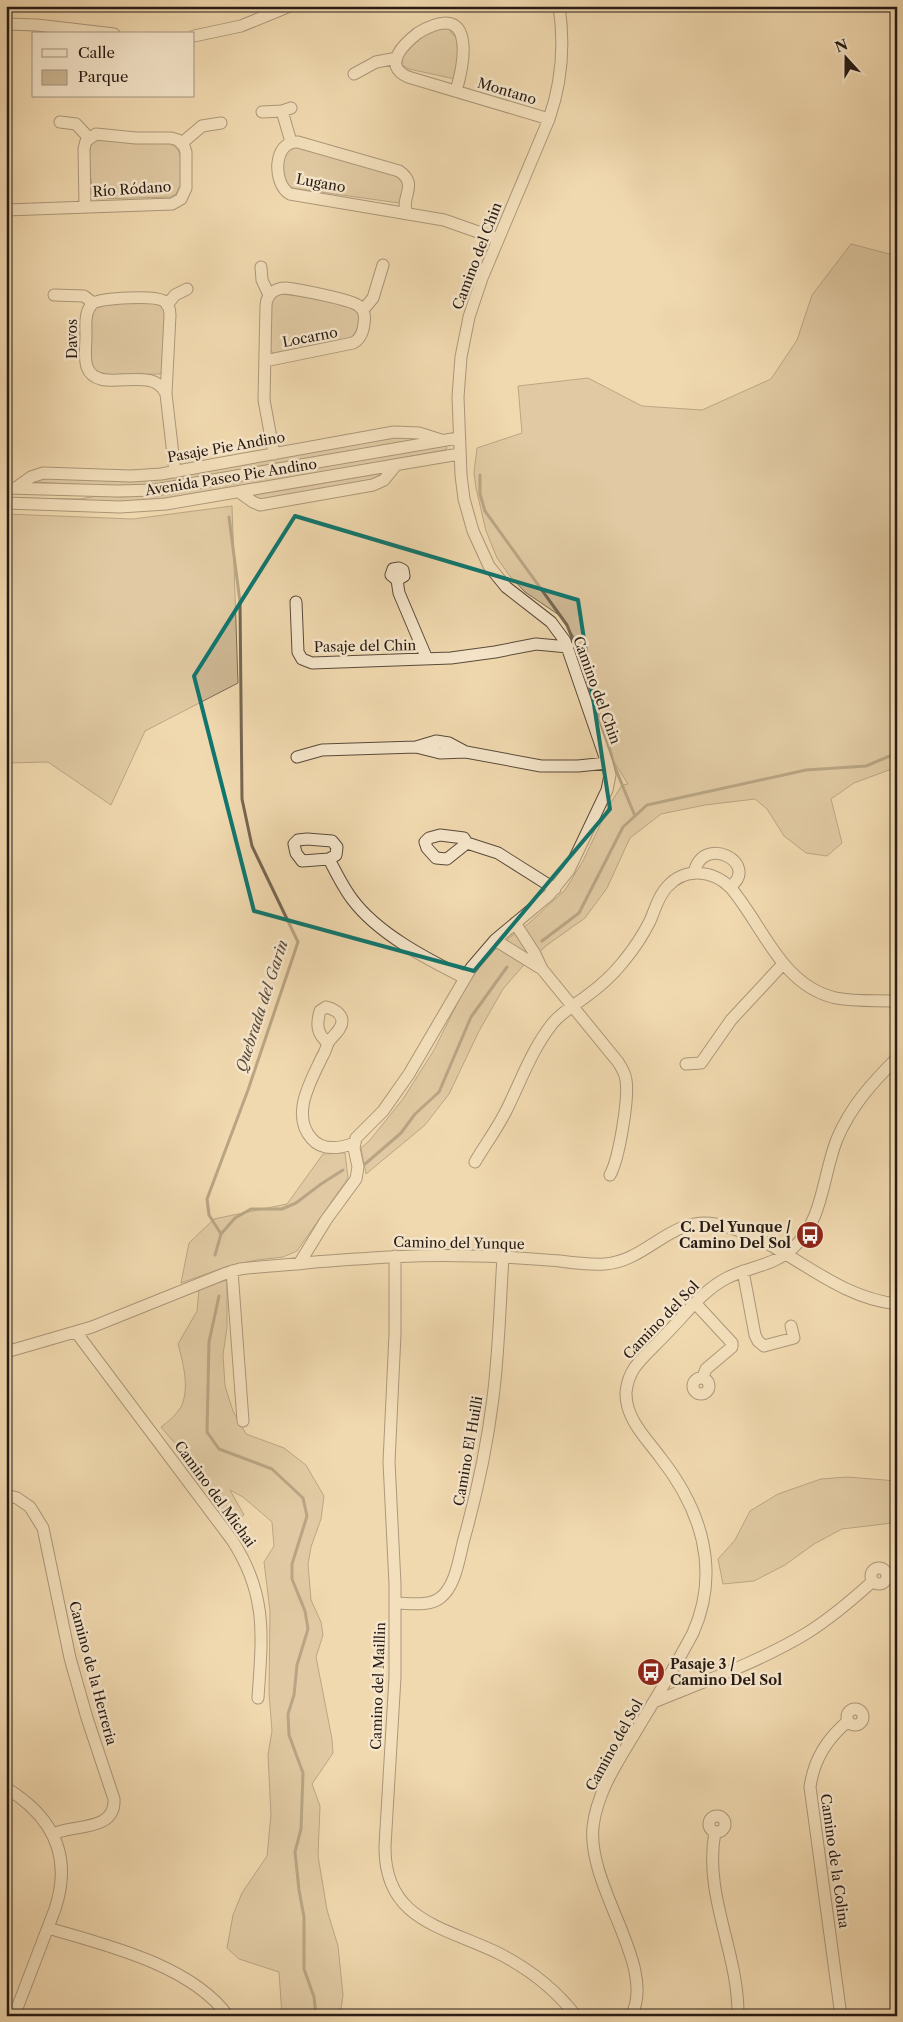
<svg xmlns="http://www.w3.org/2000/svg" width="903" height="2022" viewBox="0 0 903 2022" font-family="'Libre Caslon Text',serif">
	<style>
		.green { fill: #ceb995; stroke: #7a6a54 }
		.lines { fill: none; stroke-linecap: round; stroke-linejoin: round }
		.stream { stroke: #766651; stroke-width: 3 }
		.minor-casing { stroke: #594a3b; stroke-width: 13 }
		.minor { stroke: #f6e6cb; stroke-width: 11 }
		.marked { fill: none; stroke: #0f766e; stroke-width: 4; stroke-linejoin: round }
		.labels { text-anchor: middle; stroke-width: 5; stroke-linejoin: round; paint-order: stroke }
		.street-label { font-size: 14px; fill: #261a14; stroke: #f6e6cb }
		.poi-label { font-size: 14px; font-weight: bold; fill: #261a14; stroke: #f6e6cb; text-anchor: end }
		.water-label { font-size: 15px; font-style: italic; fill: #5c4c3d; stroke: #f6e6cb }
	</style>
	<rect width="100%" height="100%" fill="#f1d9af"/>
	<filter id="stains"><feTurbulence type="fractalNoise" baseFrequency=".004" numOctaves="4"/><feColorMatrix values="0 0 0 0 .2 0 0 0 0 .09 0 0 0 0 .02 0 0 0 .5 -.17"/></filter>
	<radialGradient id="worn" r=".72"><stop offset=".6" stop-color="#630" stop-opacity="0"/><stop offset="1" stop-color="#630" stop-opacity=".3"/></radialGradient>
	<path class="green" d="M 440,22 L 451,23 L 451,33 L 457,37 L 459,54 L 455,79 L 409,69 L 402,65 C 400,46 427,32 440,22 Z
		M 101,139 L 170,143 C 186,151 181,172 182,186 L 179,187 L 176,194 L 171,197 L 96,199 C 91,192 87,153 91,145 C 94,141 97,140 101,139 Z
		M 294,146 L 397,176 L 404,181 L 401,201 L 399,203 L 292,188 C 274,179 283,164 286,149 Z
		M 851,244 L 897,256 L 897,767 L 854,783 L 831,799 L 842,843 L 827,856 L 806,853 L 784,836 L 767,809 L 755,799 L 705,805 L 661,814 L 630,838 L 607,888 L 585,918 L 547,945 L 522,967 L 503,989 L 479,1031 L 449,1094 L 425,1125 L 366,1174 L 361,1148 L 370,1140 L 403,1099 L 434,1050 L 465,988 L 490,952 L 528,924 L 565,890 L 583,861 L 610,804 L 622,785 L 628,784 L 614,762 L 605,726 L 574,637 L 559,615 L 525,592 L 509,575 L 497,558 L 486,531 L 476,488 L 474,473 L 477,448 L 522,433 L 518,386 L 588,378 L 642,406 L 702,410 L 771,379 L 797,340 L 812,295 Z
		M 280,294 C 294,295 345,303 355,310 C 360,313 360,319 358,324 C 357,330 356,334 351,338 L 273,353 L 269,349 L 269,309 L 273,298 Z
		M 153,302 L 159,304 L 165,311 L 162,371 L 160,374 L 110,375 L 95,371 L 90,364 L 91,310 C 100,301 140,303 153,302 Z
		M 396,437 L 418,439 L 152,485 L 128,487 L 33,482 L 41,478 L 117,481 L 165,479 Z
		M 445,445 L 447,448 L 445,450 L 189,497 L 111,502 L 6,498 L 80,499 L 97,496 L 125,497 L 173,493 Z
		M 382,473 L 370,482 L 262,501 L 249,496 Z
		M 232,506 L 238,683 L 145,731 L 111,805 L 48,762 L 6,763 L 6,514 L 133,519 Z
		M 345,1153 L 348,1178 L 297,1251 L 283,1257 L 257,1260 L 228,1266 L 181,1283 L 189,1243 L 214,1219 L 287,1204 L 323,1154 Z
		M 227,1280 L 227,1327 L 223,1355 L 225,1386 L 233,1411 L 246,1434 L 284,1448 L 306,1465 L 324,1496 L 321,1519 L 311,1547 L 308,1564 L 311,1600 L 321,1622 L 323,1635 L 316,1657 L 332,1739 L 333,1753 L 312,1784 L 320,1806 L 318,1856 L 327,1910 L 338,1946 L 343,1995 L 340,2016 L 282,2016 L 279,1972 L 239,1959 L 227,1948 L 233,1915 L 242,1893 L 267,1856 L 271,1815 L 268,1755 L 272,1731 L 269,1693 L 270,1611 L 264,1562 L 274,1546 L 272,1522 L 243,1497 L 230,1490 L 244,1515 L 231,1523 L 199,1475 L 203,1472 L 190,1461 L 161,1427 C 168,1422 176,1415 181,1407 C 190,1388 183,1363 178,1344 L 197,1311 L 199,1289 Z
		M 847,1477 L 897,1481 L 897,1525 L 892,1523 L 842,1529 L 814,1544 L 785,1565 L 754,1581 L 723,1584 L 718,1559 L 735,1540 L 750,1511 L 778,1494 L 821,1479 Z"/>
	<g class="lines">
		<path class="stream" d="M 480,475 L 480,494 L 485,511 L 567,625 L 580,658 L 614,765 L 635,816
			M 542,941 L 579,913 L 623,827 L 647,805 L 806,770 L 866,766 L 897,753
			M 365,1164 L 401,1133 L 415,1114 L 439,1092 L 471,1017 L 507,967
			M 221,1234 L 209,1215 L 207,1199 L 248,1090 L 298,942 L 252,846 L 242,799 L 240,602 L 229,517
			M 215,1255 L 221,1234 L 235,1218 L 251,1209 L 282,1209 L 296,1203 L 321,1184 L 343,1170
			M 219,1296 L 209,1342 L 207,1432 L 219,1449 L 272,1469 L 303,1498 L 307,1516 L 292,1564 L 292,1579 L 305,1611 L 308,1629 L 297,1665 L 294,1695 L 288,1714 L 289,1735 L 303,1773 L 301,1829 L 295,1852 L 299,1890 L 304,1917 L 304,1969 L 314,1997 L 316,2016"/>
		<g class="minor-casing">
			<path id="minor" d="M 6,24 L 37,25 L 114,34
				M 194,36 L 241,26 L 290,6
				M 354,74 L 376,62 L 397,58
				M 456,91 C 466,57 474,0 418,33 C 405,43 381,65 408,77 L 549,119
				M 282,111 L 291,142
				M 262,112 L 282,111 L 291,108
				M 60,122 L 76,124 L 89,138
				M 182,143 L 202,126 L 221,123
				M 6,210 L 172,204 L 181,199 L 186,188 L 186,152 L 184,146 L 178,140 L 171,138 L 136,138 L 96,134 L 86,141 L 84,149 L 85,207
				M 407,213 C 399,198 420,185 399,171 L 298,142 C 273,140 272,184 290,194 L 444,220 L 498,239
				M 261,267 L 262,280 L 269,295
				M 54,295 L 84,296 L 93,303
				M 167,305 L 175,295 L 187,289
				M 363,310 L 373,298 L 383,265
				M 265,361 L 353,343 C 361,339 363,332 364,324 C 365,317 365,311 359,306 C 350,299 300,290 286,288 C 275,288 267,294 266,305 L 264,400 L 274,454
				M 166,394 C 153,362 98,397 87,367 C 84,358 86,346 86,336 C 86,324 84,312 93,303 C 103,298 154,295 164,301 C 168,304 170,309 170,315 L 166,394 L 175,472
				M 17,487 L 31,477 L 43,473 L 131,476 L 161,474 L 394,432 L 419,433 L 441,440
				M 6,488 L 118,491 L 155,490 L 458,438
				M 239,492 L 253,502 L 260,505 L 373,485 L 384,480 L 396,465
				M 6,503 L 120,507 L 166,504 L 459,454
				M 397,580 L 404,576 L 403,570 L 399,568 L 393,569 L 391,575 L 397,580 L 399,593 L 427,659
				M 296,602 L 298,652 L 302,659 L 312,663 L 451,658 L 495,652 L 536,644 L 568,647
				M 416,747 L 440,753 L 466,752 L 541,766 L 578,766 L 607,763
				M 297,757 L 322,750 L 416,747 L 436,741 L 449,743 L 464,751
				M 440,835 L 464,838 L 467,843 L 447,859 L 436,858 L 427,848 L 425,842 L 429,838 Z
				M 307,839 L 332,841 L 337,847 L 336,855 L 329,859 L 302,861 L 296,853 L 294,844 L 298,840 Z
				M 467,843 L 498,853 L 555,889
				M 329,859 C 336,873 343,887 352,899 C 378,934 427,959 465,978
				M 694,873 C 703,832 761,864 730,887
				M 515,923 L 535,954 L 542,969 L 618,1062 C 622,1068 625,1073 626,1080 C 629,1099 619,1159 610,1175
				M 495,940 L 542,969
				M 328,1043 C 317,1034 316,1025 320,1011 L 326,1007 C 332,1008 342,1013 342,1021 C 342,1030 332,1036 328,1043 C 326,1048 325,1053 322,1057 C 311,1081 290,1115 312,1139 C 323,1152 341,1148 355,1143
				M 686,1064 L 701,1063 L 731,1020 L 783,964
				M 475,1162 C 485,1145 497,1129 506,1111 C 521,1081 531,1051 552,1024 C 561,1013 573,1006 584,998 C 598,988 612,976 623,962 C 633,950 643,935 650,921 C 655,910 658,896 667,887 C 685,867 712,870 730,887 C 763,925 781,986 836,998 C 856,1002 877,1000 897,1001
				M 395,1256 L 395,1334 L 389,1462 L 395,1584 L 395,1677 L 385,1846 C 384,1922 446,1927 500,1954 C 529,1969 556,1990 576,2016
				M 299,1264 L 326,1220 L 356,1179 L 358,1167 L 354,1148 L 356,1138 L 383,1111 L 409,1074 L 471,968 L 495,940 L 549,895 L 569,870 L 607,790 L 610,775 L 607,763 L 565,641 L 551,622 L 506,587 L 489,566 L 473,531 L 464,499 L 461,475 L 458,397 L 461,357 L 469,317 L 482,278 L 549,119 C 562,82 565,46 559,6
				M 232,1271 L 243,1421
				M 743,1271 L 755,1335 L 758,1341 L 764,1346 L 794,1338 L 791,1326
				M 696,1304 L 732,1343 L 732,1347 L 706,1369 L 703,1377
				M 76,1332 L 232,1540 C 268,1595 262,1637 258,1698
				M 6,1352 L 92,1327 L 224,1274 L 240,1269 C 265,1266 290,1265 315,1262 C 368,1258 420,1254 473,1256 C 502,1256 531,1259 560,1261 C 575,1263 590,1265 605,1264 C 647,1261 671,1216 715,1224 C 782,1236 826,1296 897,1304
				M693 1386a8 8 0 1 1 16 0a8 8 0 1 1-16 0Z
				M 6,1495 L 17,1498 L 30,1507 L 43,1528 L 70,1658 L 87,1718 L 114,1799 C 116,1832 73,1824 53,1834
				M871 1576a8 8 0 1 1 16 0a8 8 0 1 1-16 0Z
				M 395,1603 C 409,1603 428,1607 440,1598 C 456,1586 459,1558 464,1539 C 477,1493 487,1446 493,1398 C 499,1351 500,1304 503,1257
				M 654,1702 C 705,1681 759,1662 807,1633 C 831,1618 852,1600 873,1581
				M847 1717a8 8 0 1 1 16 0a8 8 0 1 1-16 0Z
				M 6,1788 C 52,1816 73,1855 55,1909 L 14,2016
				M709 1824a8 8 0 1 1 16 0a8 8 0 1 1-16 0Z
				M 715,1832 C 703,1895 739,1953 738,2016
				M 48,1928 C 106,1945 191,1965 228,2016
				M 631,2016 C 658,1967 587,1888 593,1827 C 597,1789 623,1754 642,1721 C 660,1692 677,1663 693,1633 C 721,1570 701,1509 660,1457 C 646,1438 625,1418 626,1392 C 627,1383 630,1374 635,1367 C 644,1355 656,1345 666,1334 C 685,1315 703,1290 727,1278 C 748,1267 773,1266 792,1249 C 824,1220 822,1177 837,1139 C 851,1106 872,1083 897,1058
				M 841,2016 L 810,1787 C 814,1759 827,1739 848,1721"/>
		</g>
		<use href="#minor" class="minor"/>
	</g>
	<path d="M0 0H903V2022H0ZM 295,516 L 578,600 L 610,809 L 474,971 L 254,911 L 194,676 Z" fill="#f1d9af" fill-opacity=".55" fill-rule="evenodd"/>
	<path class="marked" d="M 295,516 L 578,600 L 610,809 L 474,971 L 254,911 L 194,676 Z"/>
	<defs>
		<g id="bus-disc" transform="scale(1.4375)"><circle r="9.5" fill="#8f2418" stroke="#f6e6cb"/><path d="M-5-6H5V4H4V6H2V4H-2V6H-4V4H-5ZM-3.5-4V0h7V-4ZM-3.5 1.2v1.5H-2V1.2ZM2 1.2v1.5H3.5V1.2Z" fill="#fff"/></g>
	</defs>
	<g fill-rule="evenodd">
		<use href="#bus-disc" x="810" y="1235"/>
		<use href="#bus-disc" x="651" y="1672"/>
	</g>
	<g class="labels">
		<g class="street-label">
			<text transform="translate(507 91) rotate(17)" y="5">Montano</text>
			<text transform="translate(321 183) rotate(10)" y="5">Lugano</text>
			<text transform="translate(132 189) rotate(-4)" y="5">Río Ródano</text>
			<text transform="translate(477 256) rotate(-69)" y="5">Camino del Chin</text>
			<text transform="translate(310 337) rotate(-11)" y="5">Locarno</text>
			<text transform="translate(72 339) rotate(-90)" y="5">Davos</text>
			<text transform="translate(226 447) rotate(-10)" y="5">Pasaje Pie Andino</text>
			<text transform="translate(231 477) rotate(-9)" y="5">Avenida Paseo Pie Andino</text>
			<text transform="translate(365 646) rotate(-1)" y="5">Pasaje del Chin</text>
			<text transform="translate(597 690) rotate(70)" y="5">Camino del Chin</text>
			<text transform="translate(459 1243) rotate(1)" y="5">Camino del Yunque</text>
			<text transform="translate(661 1320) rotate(-46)" y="5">Camino del Sol</text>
			<text transform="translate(468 1451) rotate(-80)" y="5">Camino El Huilli</text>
			<text transform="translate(215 1494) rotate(54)" y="5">Camino del Michai</text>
			<text transform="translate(93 1673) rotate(75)" y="5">Camino de la Herreria</text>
			<text transform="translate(378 1686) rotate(-88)" y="5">Camino del Maillin</text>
			<text transform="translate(614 1745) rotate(-61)" y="5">Camino del Sol</text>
			<text transform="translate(835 1861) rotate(82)" y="5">Camino de la Colina</text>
		</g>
		<g class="poi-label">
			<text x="791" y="1232">C. Del Yunque /<tspan x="791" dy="16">Camino Del Sol</tspan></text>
			<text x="670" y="1669" text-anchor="start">Pasaje 3 /<tspan x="670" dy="16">Camino Del Sol</tspan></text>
		</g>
		<g class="water-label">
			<text transform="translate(262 1006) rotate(-72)" y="5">Quebrada del Garin</text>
		</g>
	</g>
	<rect width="903" height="2022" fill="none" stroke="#f1d9af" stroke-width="25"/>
	<rect x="8" y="8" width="888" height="2007" fill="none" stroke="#261a14" stroke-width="2.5"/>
	<rect x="12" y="12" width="878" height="1997" fill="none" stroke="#261a14"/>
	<rect x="32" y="32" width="162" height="65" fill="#f6e6cb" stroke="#a39482"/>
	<rect x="42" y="49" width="25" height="8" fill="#f6e6cb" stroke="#a39482"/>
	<text x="78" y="58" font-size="15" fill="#261a14">Calle</text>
	<rect x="42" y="70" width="25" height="15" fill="#ceb995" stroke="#a39482"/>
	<text x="78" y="82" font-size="15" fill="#261a14">Parque</text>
	<g transform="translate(846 58) rotate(339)" stroke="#f6e6cb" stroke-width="4" paint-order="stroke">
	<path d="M0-4L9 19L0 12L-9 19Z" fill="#261a14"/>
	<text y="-8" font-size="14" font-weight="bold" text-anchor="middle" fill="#261a14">N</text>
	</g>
	<rect width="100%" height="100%" filter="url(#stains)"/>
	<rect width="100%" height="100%" fill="url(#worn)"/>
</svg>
